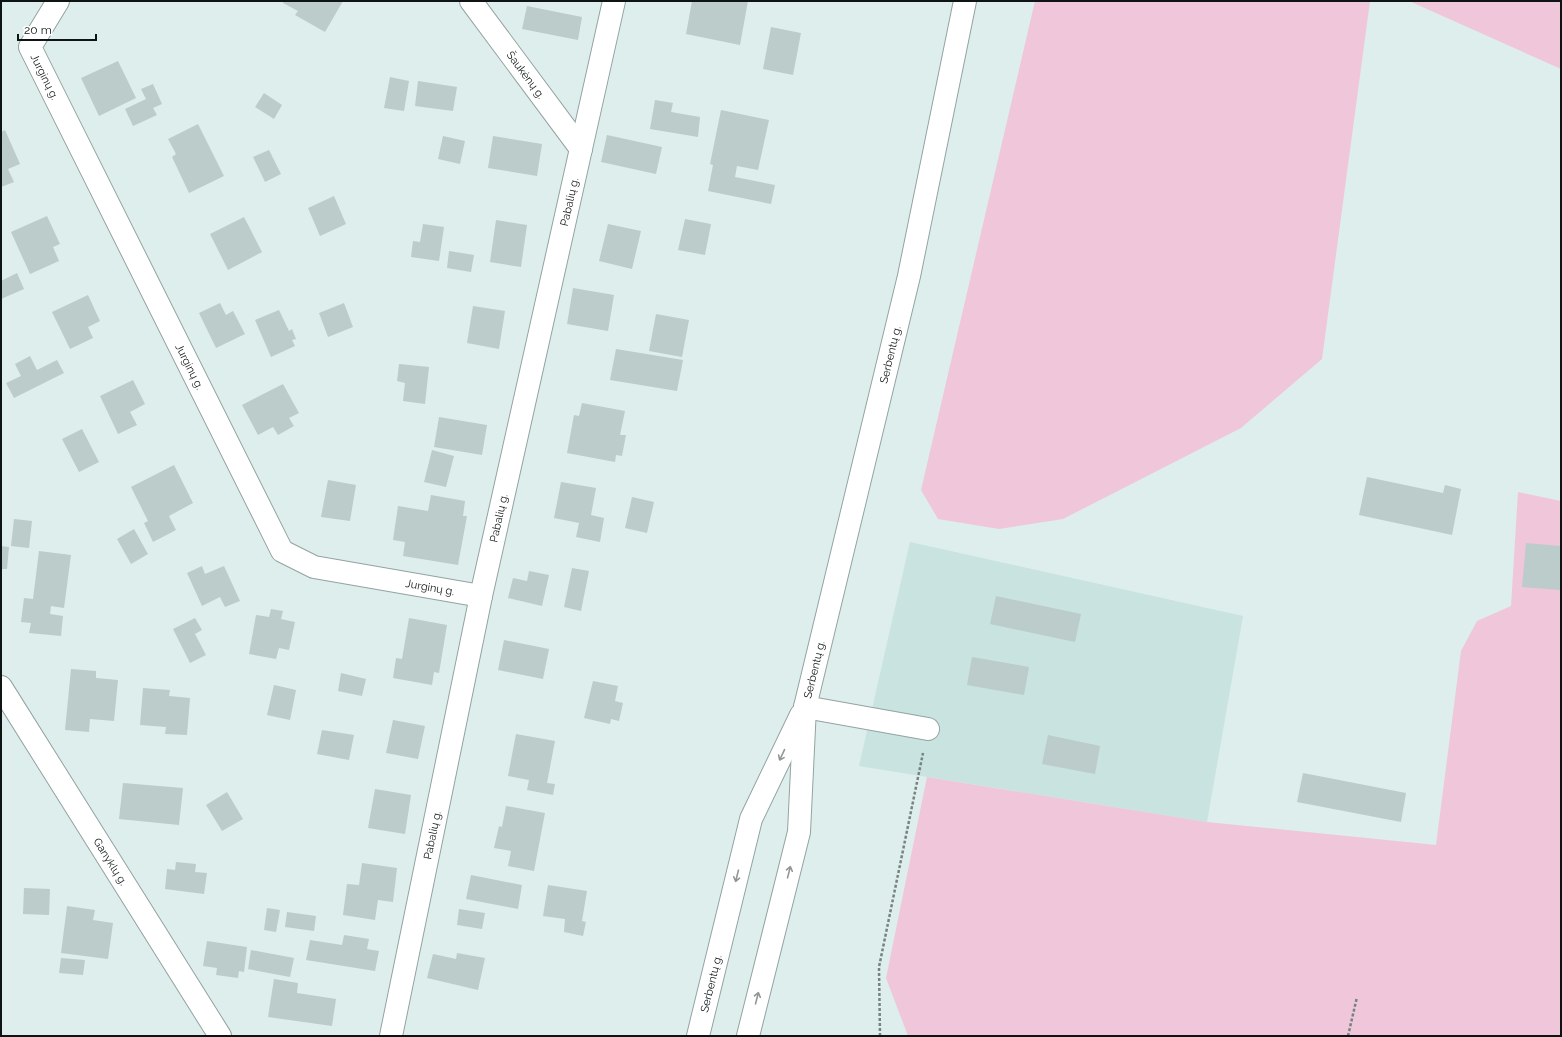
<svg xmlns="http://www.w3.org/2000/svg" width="1562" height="1037" viewBox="0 0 1562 1037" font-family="Raleway,sans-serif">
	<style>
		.built { fill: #c8e3e0 }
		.green { fill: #f0c6db }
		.building { fill: #bbccca }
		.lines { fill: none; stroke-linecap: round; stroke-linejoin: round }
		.street-casing { stroke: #93a3a1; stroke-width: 24 }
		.secondary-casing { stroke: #93a3a1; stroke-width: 24 }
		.path { stroke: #778281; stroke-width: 2.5; stroke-dasharray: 3 2; stroke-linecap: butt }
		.street { stroke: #fff; stroke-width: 22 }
		.secondary { stroke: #fff; stroke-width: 22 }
		.oneway { stroke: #939595 }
		.labels { text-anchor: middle; stroke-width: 4; stroke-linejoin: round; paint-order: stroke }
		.street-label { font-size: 11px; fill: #0e1413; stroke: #fff }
	</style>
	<rect width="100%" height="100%" fill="#ddeeec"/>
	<path class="built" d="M 910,542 L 1243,616 L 1207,822 L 859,766 Z"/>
	<path class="green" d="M 1035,1 L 1370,1 L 1322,359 L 1241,428 L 1063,519 L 999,529 L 938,519 L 921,490 Z
		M 1409,1 L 1561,1 L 1561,69 Z
		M 1518,492 L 1561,501 L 1561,1036 L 908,1036 L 886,978 L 927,777 L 1207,822 L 1436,845 L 1461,651 L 1477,621 L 1511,606 Z"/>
	<path class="building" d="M 284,1 L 343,1 L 325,32 L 295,15 L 298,11 L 283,3 Z
		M 692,1 L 748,1 L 740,45 L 686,34 Z
		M 527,6 L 582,17 L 578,40 L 522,29 Z
		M 771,27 L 801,33 L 793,75 L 763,69 Z
		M 118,61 L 136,98 L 99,116 L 81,78 Z
		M 390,77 L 409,81 L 404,111 L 384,108 Z
		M 418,81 L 457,87 L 453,111 L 415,106 Z
		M 153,84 L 162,104 L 153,108 L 157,115 L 133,126 L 125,109 L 146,99 L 141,89 Z
		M 264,93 L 282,105 L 274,119 L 255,107 Z
		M 655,100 L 673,103 L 671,112 L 700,117 L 698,137 L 650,129 Z
		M 721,110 L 769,120 L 758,170 L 737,166 L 735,177 L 775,185 L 771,204 L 708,191 L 713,165 L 710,164 Z
		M 198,124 L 224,176 L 189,193 L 172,157 L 176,154 L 168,139 Z
		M 5,130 L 20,164 L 8,169 L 14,182 L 1,187 L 1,132 Z
		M 607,135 L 662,147 L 656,174 L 601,162 Z
		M 443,136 L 465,141 L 460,164 L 438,159 Z
		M 493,136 L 542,144 L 537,176 L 488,168 Z
		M 269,150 L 281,174 L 265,182 L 253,157 Z
		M 334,196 L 346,224 L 320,236 L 308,208 Z
		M 47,216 L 60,244 L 53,247 L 59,261 L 30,274 L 11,232 Z
		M 244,217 L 262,252 L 228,270 L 210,234 Z
		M 685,219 L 711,224 L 705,255 L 678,250 Z
		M 496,220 L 527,225 L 521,267 L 490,262 Z
		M 423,224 L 444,227 L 439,261 L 411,257 L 413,241 L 420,242 Z
		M 608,224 L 641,231 L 632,269 L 599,261 Z
		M 449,251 L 474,255 L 471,272 L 447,268 Z
		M 17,273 L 24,289 L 1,299 L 1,281 Z
		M 573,288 L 614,295 L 608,331 L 567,324 Z
		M 88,295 L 100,321 L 88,327 L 93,338 L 70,349 L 52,312 Z
		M 220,303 L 226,315 L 233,311 L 245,334 L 216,348 L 199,313 Z
		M 344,303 L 353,327 L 328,337 L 319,313 Z
		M 473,306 L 505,311 L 499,349 L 467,343 Z
		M 279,310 L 289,331 L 292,329 L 296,339 L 292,340 L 295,346 L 271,357 L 255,320 Z
		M 656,314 L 689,320 L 682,357 L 649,351 Z
		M 616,349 L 683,360 L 677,391 L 610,380 Z
		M 30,356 L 37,370 L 57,360 L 64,373 L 14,398 L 6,383 L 21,376 L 15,364 Z
		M 399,364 L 429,367 L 425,404 L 403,401 L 405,383 L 397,381 Z
		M 133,380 L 145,404 L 130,412 L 137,425 L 118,434 L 100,396 Z
		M 283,384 L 299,413 L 289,418 L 294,426 L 278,435 L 273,427 L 258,435 L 242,405 Z
		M 582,403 L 625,411 L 620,435 L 626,435 L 622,456 L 616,455 L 615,462 L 567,453 L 574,415 L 579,416 Z
		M 439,417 L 487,425 L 482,455 L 434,447 Z
		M 82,429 L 99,462 L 79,472 L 62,439 Z
		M 432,450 L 454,456 L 446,487 L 424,482 Z
		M 174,465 L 193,503 L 169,516 L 176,530 L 153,542 L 144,523 L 148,521 L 131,487 Z
		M 1367,477 L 1443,493 L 1445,485 L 1461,489 L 1452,535 L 1359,515 Z
		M 328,480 L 356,485 L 350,521 L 321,517 Z
		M 561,482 L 596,488 L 591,515 L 604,518 L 600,542 L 576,537 L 579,523 L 554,518 Z
		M 431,495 L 465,501 L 463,516 L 467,516 L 458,565 L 403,556 L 405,542 L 393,540 L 398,506 L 428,511 Z
		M 632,497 L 654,502 L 647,533 L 625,528 Z
		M 14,519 L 32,521 L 29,548 L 11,546 Z
		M 134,529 L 148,554 L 131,564 L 117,539 Z
		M 1526,543 L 1561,546 L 1561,590 L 1522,587 Z
		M 1,546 L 9,547 L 7,569 L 1,569 Z
		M 39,551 L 71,555 L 64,608 L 51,606 L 50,614 L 63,616 L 61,636 L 29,633 L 31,623 L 21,622 L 24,598 L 33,599 Z
		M 202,566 L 205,574 L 224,566 L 240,601 L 225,607 L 220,597 L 202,606 L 187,573 Z
		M 572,568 L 589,571 L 581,611 L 564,607 Z
		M 529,571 L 549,575 L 542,606 L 508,598 L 513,578 L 527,581 Z
		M 996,596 L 1081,614 L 1075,642 L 990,624 Z
		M 271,609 L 283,611 L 281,619 L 295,622 L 289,650 L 279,648 L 276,659 L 249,654 L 256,615 L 269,617 Z
		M 195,618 L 202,630 L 195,634 L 206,655 L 190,663 L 173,629 Z
		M 409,618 L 447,625 L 439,673 L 434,672 L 432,685 L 393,678 L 396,658 L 402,659 Z
		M 504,640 L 549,649 L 543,679 L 498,670 Z
		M 972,657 L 1029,667 L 1024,695 L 967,685 Z
		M 71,669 L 96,671 L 96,678 L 118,680 L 114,721 L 90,719 L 89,732 L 65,730 Z
		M 341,673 L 366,679 L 362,696 L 338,691 Z
		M 593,681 L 618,686 L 615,701 L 623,703 L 619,721 L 611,719 L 610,724 L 584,718 Z
		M 274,685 L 296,690 L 290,720 L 267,715 Z
		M 143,688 L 170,690 L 169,696 L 190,698 L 187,735 L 165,734 L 166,727 L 140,725 Z
		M 393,720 L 425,726 L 418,759 L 386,753 Z
		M 322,730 L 354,735 L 349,760 L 317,754 Z
		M 516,734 L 555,741 L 547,783 L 555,784 L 553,795 L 527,790 L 529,780 L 508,776 Z
		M 1048,735 L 1100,746 L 1095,774 L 1042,764 Z
		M 1303,773 L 1406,793 L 1401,822 L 1297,802 Z
		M 123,783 L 183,788 L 179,825 L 119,819 Z
		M 375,789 L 411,795 L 405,834 L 368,828 Z
		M 227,792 L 243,819 L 222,831 L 206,805 Z
		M 506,806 L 545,813 L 534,871 L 508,866 L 511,851 L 494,848 L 499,826 L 502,827 Z
		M 176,862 L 196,864 L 195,872 L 207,873 L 204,894 L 165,889 L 167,869 L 175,870 Z
		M 362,863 L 397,868 L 393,902 L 378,900 L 375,920 L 343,915 L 347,884 L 359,885 Z
		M 471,875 L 522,885 L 518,909 L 466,899 Z
		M 548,885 L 587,891 L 582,921 L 586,922 L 583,936 L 564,932 L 565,919 L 543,916 Z
		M 24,888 L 50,889 L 49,915 L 23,914 Z
		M 67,906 L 95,910 L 93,920 L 113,923 L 108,959 L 61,953 Z
		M 267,908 L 280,910 L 276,932 L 264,930 Z
		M 459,909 L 485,913 L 482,929 L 457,925 Z
		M 287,912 L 316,916 L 314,931 L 285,927 Z
		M 344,935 L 369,939 L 367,949 L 379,951 L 375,971 L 306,960 L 310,940 L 342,945 Z
		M 207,941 L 247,947 L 244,972 L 239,971 L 238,978 L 216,975 L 217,968 L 203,966 Z
		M 251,950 L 294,958 L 290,977 L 248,969 Z
		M 457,953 L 485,958 L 478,990 L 427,978 L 433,954 L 456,959 Z
		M 61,958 L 85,960 L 83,975 L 59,973 Z
		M 274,979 L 298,983 L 297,993 L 336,999 L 332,1026 L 268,1017 Z"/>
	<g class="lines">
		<g class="street-casing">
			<g id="street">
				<path id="s1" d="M 58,1 L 30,47 L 282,551 L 314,567 L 481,596"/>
				<path id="s2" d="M 471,1 L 581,149"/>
				<path id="s3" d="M 1,687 L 220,1036"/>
				<path d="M 805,707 L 928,729"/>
				<path id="s4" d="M 391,1036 L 481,596 L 614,1"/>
			</g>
		</g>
		<g class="secondary-casing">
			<g id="secondary">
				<path id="s5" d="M 698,1036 L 751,819 L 801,715"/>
				<path id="s6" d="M 748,1036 L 799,832 L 805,707 L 909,276 L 965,1"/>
			</g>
		</g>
		<path class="path" d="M 880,1036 L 879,967 L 923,753
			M 1348,1036 L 1357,997"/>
		<use href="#street" class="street"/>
		<use href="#secondary" class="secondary"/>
	</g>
	<defs><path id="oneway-shaft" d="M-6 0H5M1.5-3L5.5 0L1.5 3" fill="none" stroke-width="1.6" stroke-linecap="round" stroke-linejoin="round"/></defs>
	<g class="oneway">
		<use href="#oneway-shaft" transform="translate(782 755) rotate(115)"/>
		<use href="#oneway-shaft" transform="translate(789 872) rotate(-76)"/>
		<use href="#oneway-shaft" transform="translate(737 876) rotate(104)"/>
		<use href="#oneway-shaft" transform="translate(757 998) rotate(-76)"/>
	</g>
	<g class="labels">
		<g class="street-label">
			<text dy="4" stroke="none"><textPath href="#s2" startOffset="92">Šaukėnų g.</textPath></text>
			<text dy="4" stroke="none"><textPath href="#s1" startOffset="87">Jurginų g.</textPath></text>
			<text dy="4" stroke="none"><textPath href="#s4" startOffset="853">Pabalių g.</textPath></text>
			<text dy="4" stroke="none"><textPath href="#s6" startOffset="698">Serbentų g.</textPath></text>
			<text dy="4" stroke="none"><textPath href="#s1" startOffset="411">Jurginų g.</textPath></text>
			<text dy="4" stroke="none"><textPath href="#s4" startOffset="529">Pabalių g.</textPath></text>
			<text dy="4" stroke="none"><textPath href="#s1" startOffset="771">Jurginų g.</textPath></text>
			<text dy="4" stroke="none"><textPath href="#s6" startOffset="374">Serbentų g.</textPath></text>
			<text dy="4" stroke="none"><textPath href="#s4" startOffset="205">Pabalių g.</textPath></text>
			<text dy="4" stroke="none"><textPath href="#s3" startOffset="206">Ganyklų g.</textPath></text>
			<text dy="4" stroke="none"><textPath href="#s5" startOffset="54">Serbentų g.</textPath></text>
		</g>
	</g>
	<rect width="1562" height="1037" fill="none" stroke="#0e1413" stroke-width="4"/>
	<path d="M18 34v6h78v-6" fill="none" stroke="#0e1413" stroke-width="2"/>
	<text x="24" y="34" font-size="12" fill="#0e1413" stroke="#ffffff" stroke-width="3" paint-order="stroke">20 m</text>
</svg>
